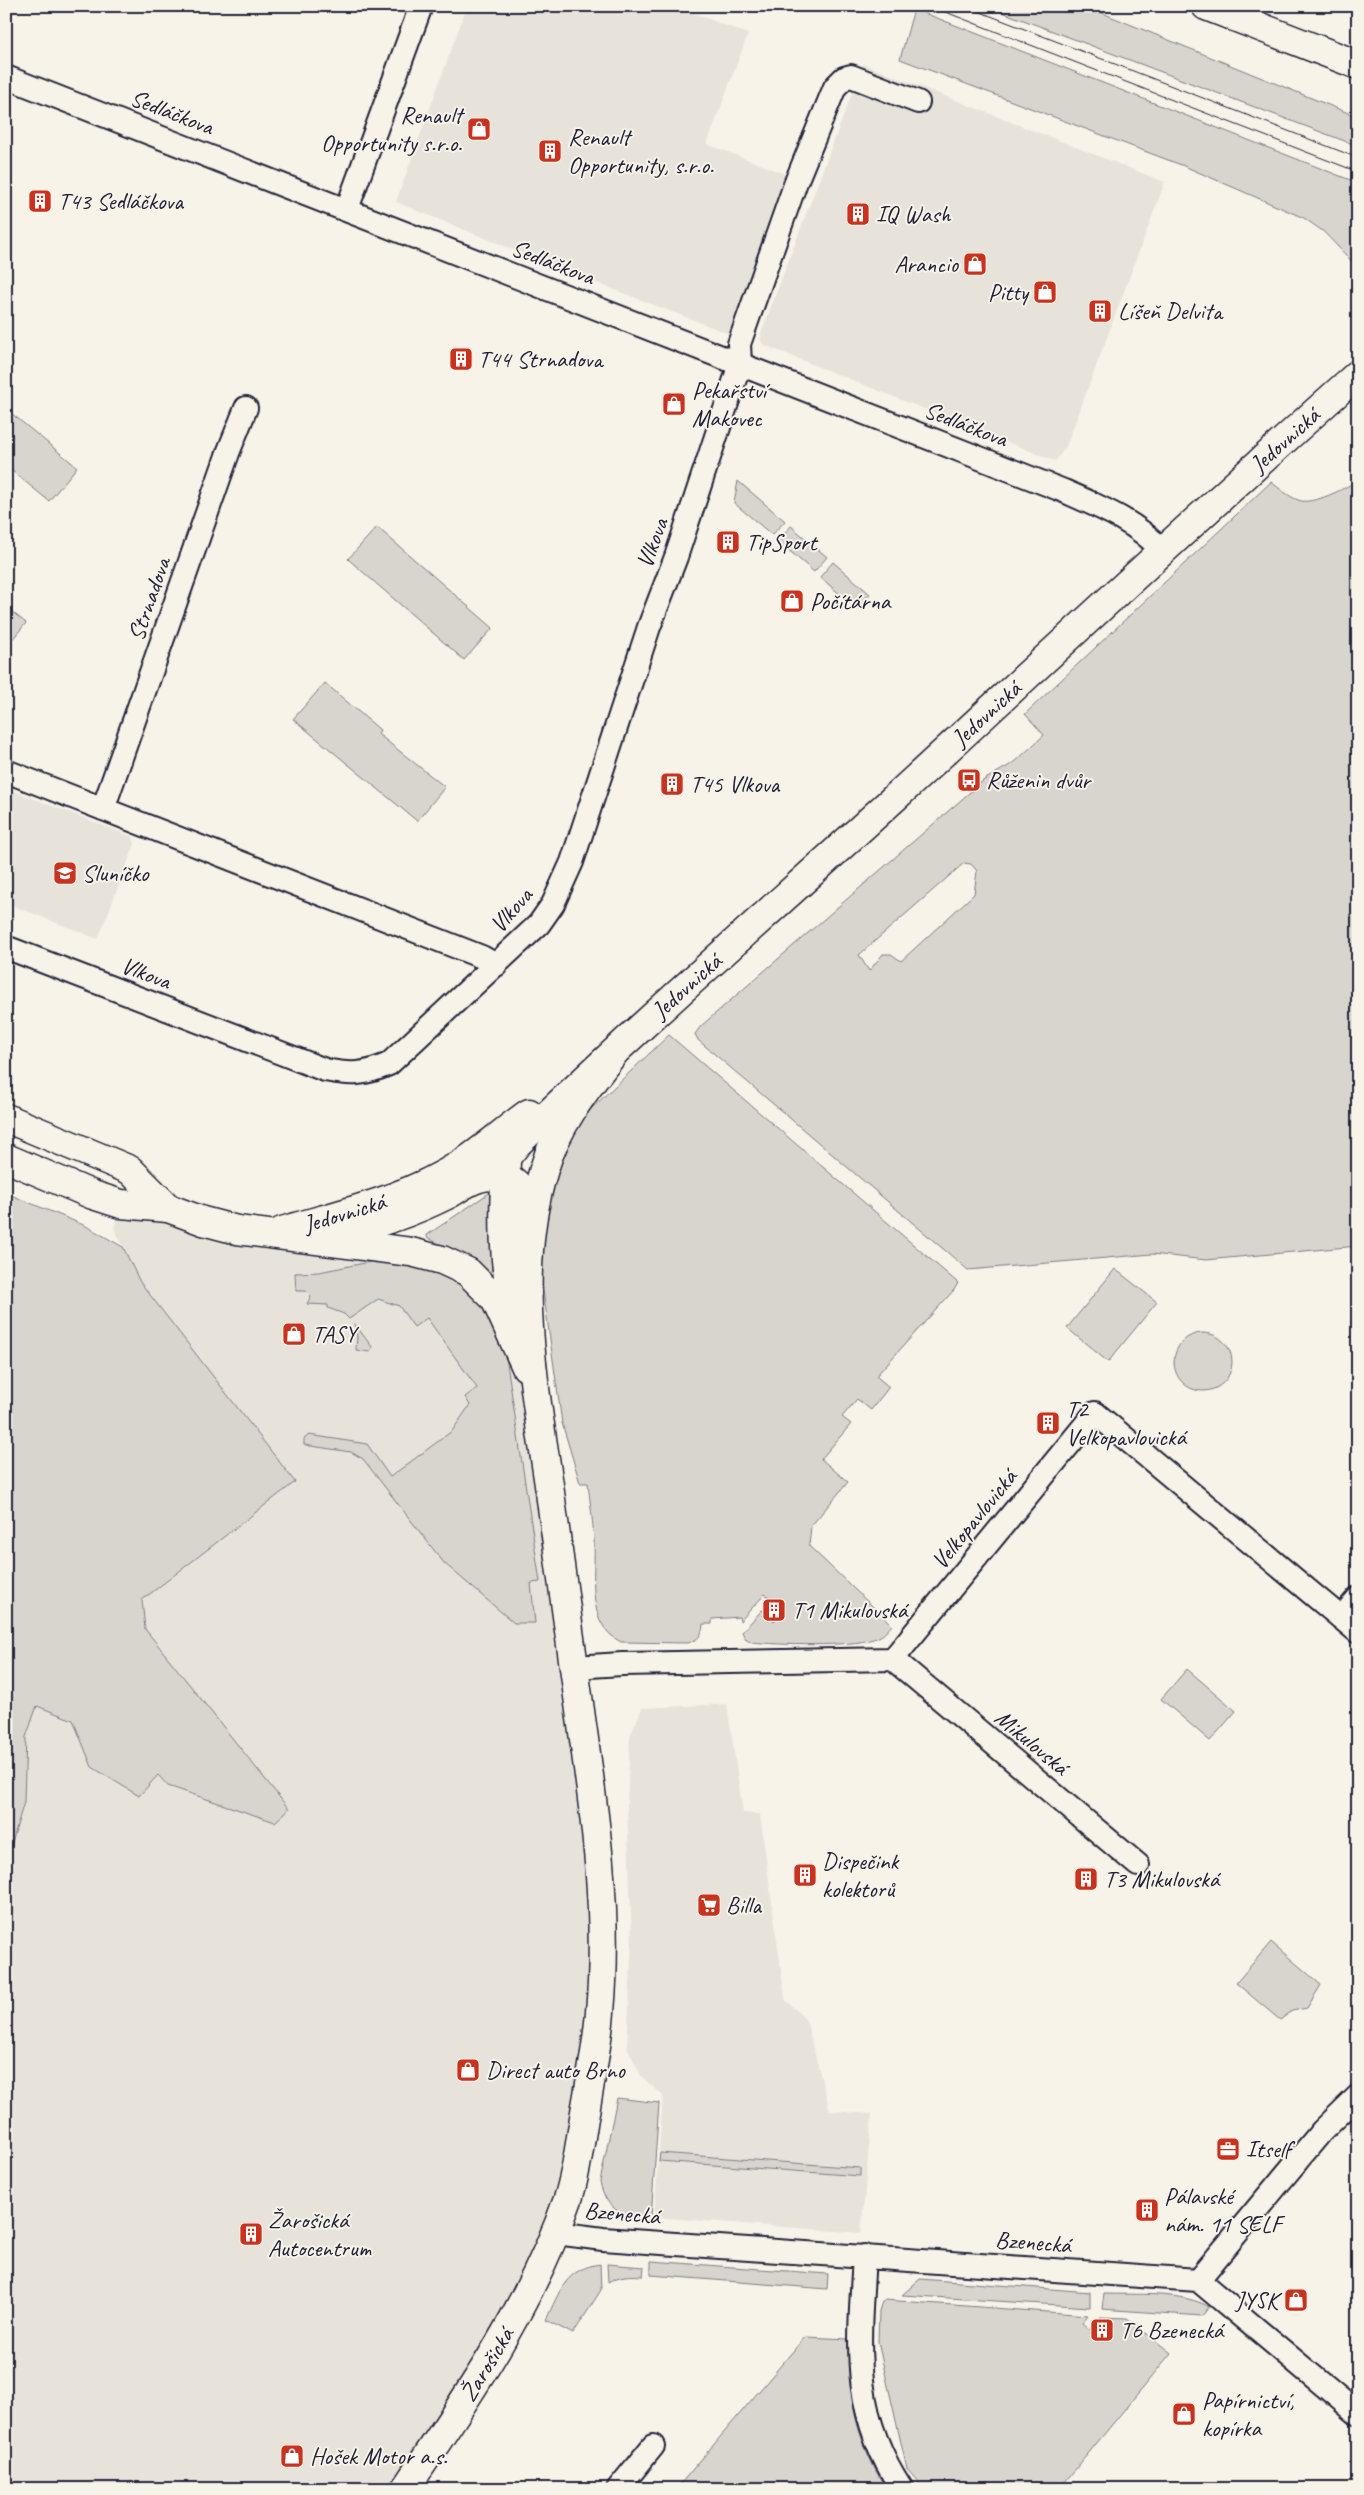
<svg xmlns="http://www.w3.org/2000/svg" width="1364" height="2495" viewBox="0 0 1364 2495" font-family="Caveat,sans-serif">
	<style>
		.built { fill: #e7e3db }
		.green { fill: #d8d5cf; stroke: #7d7c85; fill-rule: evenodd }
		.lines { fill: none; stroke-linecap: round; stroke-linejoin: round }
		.minor-casing { stroke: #22223b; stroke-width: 26 }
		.tertiary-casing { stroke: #22223b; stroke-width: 31 }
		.secondary-casing { stroke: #22223b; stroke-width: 31 }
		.minor { stroke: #f7f3e8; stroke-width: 22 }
		.tertiary { stroke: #f7f3e8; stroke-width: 28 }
		.secondary { stroke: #f7f3e8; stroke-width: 28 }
		.tram { stroke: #22223b; stroke-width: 1 }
		.labels { text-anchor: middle; stroke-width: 4; stroke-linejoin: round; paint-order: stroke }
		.street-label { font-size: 24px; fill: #22223b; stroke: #f7f3e8 }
		.poi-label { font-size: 24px; fill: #22223b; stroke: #f7f3e8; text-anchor: start }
	</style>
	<rect width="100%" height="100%" fill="#f7f3e8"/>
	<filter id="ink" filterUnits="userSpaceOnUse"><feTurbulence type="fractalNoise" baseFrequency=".02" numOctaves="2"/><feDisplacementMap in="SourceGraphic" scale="10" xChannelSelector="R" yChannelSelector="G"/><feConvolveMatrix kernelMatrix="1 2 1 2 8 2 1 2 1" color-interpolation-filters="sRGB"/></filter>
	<g filter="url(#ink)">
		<path class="built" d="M 467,6 L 646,6 L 693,13 L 748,34 L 707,144 L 788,175 L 730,334 L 563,270 L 396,202 Z
			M 863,64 L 1165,182 L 1066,447 L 1055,461 L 764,345 L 761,341 L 761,333 Z
			M 6,788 L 133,837 L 135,844 L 98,939 L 6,903 Z
			M 121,1204 L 393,1249 L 533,1382 L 601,1887 L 570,2194 L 405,2489 L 6,2489 L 6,1863 L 24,1802 L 26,1737 L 37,1705 L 73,1720 L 92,1767 L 139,1795 L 158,1775 L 289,1809 L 145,1629 L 142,1600 L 295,1482 L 140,1282 L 114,1228 Z
			M 727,1704 L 743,1813 L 760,1814 L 785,1999 L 806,2020 L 830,2111 L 872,2114 L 861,2233 L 654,2217 L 663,2096 L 641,2076 L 627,2047 L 632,1942 L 627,1806 L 630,1736 L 642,1708 Z"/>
		<path class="green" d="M 986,6 L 1085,6 L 1358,117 L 1358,146 Z
			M 914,9 L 1358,183 L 1358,268 L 1324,232 L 1304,218 L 1184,166 L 900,59 Z
			M 6,409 L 77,467 L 49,501 L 6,466 Z
			M 1358,480 L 1358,1246 L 1206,1260 L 1152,1254 L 968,1270 L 698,1040 L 695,1034 L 701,1026 L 984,780 L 1015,762 L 1044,735 L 1025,714 L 1271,482 C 1279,488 1288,496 1298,500 C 1312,506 1346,488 1358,480 ZM 964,863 L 971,864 L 977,871 L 974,894 L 901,961 L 891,954 L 883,954 L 869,971 L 859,955 Z
			M 738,481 L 785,521 L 772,535 L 734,503 Z
			M 791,526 L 827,557 L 814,572 L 778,541 Z
			M 377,527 L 493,628 L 464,660 L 348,559 Z
			M 833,562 L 870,594 L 857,609 L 820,577 Z
			M 6,607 L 26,623 L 6,647 Z
			M 325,683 L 380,730 L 378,734 L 445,787 L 417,821 L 293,719 Z
			M 669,1035 L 958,1283 L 954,1290 L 876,1376 L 889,1387 L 871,1410 L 857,1399 L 842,1417 L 851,1424 L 821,1459 L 848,1482 L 811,1526 L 809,1546 L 892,1625 C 886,1632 882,1637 873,1639 C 851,1647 777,1645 752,1642 L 745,1638 L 742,1632 L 762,1610 L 774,1621 L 785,1609 L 765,1594 L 740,1621 L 739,1617 L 712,1619 L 712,1624 L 703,1624 C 702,1636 699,1639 688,1643 L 621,1642 C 584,1623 596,1575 594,1540 C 593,1521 590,1502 588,1483 L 580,1483 L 562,1423 L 540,1269 L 542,1214 L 574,1125 Z
			M 6,1193 L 86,1226 L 123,1247 L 140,1282 L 295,1482 L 142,1600 L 145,1629 L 289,1809 L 275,1822 L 168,1786 L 158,1775 L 139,1796 L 92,1767 L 73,1720 L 37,1706 L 26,1737 L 24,1802 L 6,1863 Z
			M 489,1193 L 490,1193 L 492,1269 L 489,1273 L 427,1237 L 427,1235 Z
			M 380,1260 L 430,1265 L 480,1295 L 505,1350 L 540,1582 L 531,1583 L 535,1623 L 514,1623 L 444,1563 L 363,1459 L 351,1452 L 304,1445 L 304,1439 L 309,1435 L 367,1444 L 390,1477 L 452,1431 L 470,1405 L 465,1397 L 477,1388 L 427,1318 L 414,1327 L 399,1306 L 378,1299 L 349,1319 L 344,1314 L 328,1308 L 328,1305 L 307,1304 L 311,1296 L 306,1291 L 296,1291 L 295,1273 L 319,1272 Z
			M 1115,1269 L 1157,1302 L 1108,1362 L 1067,1328 Z
			M 354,1323 L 372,1347 L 370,1352 L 356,1350 L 357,1337 Z
			M1174 1362a29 29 0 1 1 58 0a29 29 0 1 1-58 0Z
			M 1187,1669 L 1236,1711 L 1210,1741 L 1161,1699 Z
			M 1271,1942 L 1321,1985 L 1307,2008 L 1292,2011 L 1280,2020 L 1236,1983 Z
			M 617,2098 L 659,2103 L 651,2218 C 622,2216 607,2212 600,2182 Z
			M 660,2153 L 860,2168 L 860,2176 L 659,2161 Z
			M 651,2261 L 828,2274 L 827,2289 L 651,2275 Z
			M 600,2264 L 601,2290 L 573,2334 L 546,2320 C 560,2291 565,2269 600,2264 Z
			M 607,2264 L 644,2267 L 643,2276 C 630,2275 620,2275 608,2282 Z
			M 920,2279 L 1090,2292 L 1090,2307 L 902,2295 Z
			M 1104,2294 C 1135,2295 1182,2291 1209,2307 L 1202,2316 L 1102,2309 Z
			M 885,2300 L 1088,2315 L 1082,2323 L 1103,2341 L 1113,2329 L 1100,2317 L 1127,2318 L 1171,2353 L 1059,2489 L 924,2489 L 907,2469 L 878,2342 L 879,2311 L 882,2302 Z
			M 805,2337 L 849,2339 C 847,2397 856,2439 886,2489 L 676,2489 Z"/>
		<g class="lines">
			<g class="minor-casing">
				<path id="minor" d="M 6,77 L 1064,491 C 1100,507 1135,521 1163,551
					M 347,209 L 421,6
					M 6,771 L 482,957 L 496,965
					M 103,809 L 228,453 L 246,408
					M 8,948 L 325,1070 C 351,1075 364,1075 389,1064 L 539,924 L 553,904 L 572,862 L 649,627 L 676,557 L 740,364 L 739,344 L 796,182 L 835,87 L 844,78 L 851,76 L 918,102
					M 1341,1618 L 1358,1598
					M 893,1659 L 1138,1865
					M 574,1667 L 622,1664 L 893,1659 L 1095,1413 L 1358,1632
					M 556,2233 L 603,2239 L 1198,2280
					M 864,2256 C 859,2345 850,2411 902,2489
					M 1198,2280 L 1322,2131 L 1358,2096
					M 1198,2280 L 1358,2414
					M 618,2489 L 653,2446"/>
			</g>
			<g class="tertiary-casing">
				<path id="tertiary" d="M 1206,6 L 1358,65"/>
			</g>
			<g class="secondary-casing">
				<g id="secondary">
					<path d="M 6,1118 L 130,1170 L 168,1208"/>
					<path d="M 6,1158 L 93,1195 L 121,1204 L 168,1208 L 203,1221 L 237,1230 L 411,1252 L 442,1260 L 468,1272 L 495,1299 L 526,1367"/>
					<path d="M 506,1162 C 503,1215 502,1269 517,1320"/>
					<path id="s1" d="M 481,1177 L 503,1161 L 517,1144 C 642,1023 773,909 901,792 C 1053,652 1204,511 1358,374"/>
					<path d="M 347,1229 C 382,1224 417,1210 449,1194 C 459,1188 468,1181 479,1178 C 489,1175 505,1176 513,1181 C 526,1190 526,1210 527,1224"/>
					<path id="s2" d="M 282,1231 C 343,1213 407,1199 461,1164 C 485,1149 506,1129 529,1113"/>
					<path id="s3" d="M 405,2489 C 467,2398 532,2303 568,2199 C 576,2175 579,2149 583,2124 C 589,2087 597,2050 600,2012 C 609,1913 595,1815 581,1718 C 570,1640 560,1562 549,1485 C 534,1382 512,1271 544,1169 C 557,1125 586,1089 614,1053"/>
				</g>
			</g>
			<use href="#minor" class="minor"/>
			<use href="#tertiary" class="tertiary"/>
			<use href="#secondary" class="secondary"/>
			<path class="tram" d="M 930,6 L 1358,172
				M 965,6 L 1358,158"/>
		</g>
	</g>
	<defs>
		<g id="shop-square" transform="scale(1.25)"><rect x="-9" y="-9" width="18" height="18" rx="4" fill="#c8321e" stroke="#f7f3e8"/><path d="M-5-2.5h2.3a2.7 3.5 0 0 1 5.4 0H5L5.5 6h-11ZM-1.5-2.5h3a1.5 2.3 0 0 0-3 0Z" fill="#fff"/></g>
		<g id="building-square" transform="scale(1.25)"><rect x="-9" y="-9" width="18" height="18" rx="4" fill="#c8321e" stroke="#f7f3e8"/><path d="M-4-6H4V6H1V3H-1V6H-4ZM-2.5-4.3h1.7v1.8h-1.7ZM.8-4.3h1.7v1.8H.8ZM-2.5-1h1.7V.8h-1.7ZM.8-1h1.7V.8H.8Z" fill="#fff"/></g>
		<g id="bus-square" transform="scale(1.25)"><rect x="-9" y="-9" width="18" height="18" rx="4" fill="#c8321e" stroke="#f7f3e8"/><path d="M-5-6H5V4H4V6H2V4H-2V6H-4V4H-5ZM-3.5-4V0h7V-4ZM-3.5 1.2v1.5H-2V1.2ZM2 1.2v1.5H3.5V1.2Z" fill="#fff"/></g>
		<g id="school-square" transform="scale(1.25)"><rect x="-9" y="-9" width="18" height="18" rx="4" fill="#c8321e" stroke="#f7f3e8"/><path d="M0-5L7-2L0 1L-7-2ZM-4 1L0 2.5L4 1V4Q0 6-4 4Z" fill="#fff"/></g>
		<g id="supermarket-square" transform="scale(1.25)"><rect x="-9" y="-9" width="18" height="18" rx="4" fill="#c8321e" stroke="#f7f3e8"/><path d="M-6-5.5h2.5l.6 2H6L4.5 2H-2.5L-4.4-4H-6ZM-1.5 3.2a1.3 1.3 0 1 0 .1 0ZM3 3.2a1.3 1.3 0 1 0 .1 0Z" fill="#fff"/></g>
		<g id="office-square" transform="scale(1.25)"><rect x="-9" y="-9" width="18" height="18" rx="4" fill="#c8321e" stroke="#f7f3e8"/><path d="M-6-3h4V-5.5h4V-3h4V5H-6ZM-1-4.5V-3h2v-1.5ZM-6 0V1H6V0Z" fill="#fff"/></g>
	</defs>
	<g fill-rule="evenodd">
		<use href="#shop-square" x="479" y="129"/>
		<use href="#building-square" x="550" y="151"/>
		<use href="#building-square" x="40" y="201"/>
		<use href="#building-square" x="858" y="214"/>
		<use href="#shop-square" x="975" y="264"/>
		<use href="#shop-square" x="1045" y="292"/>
		<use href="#building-square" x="1100" y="311"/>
		<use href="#building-square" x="461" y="359"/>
		<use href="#shop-square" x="674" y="404"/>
		<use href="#building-square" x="728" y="542"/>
		<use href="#shop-square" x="792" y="601"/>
		<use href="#bus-square" x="969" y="780"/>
		<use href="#building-square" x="672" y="784"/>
		<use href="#school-square" x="65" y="873"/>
		<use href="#shop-square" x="294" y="1334"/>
		<use href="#building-square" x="1048" y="1423"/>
		<use href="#building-square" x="774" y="1610"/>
		<use href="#building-square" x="805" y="1875"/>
		<use href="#building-square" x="1086" y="1879"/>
		<use href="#supermarket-square" x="709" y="1905"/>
		<use href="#shop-square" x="468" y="2070"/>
		<use href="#office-square" x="1228" y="2149"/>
		<use href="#building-square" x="1147" y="2210"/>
		<use href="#building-square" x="251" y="2234"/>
		<use href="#shop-square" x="1296" y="2300"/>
		<use href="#building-square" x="1102" y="2330"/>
		<use href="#shop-square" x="1184" y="2414"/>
		<use href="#shop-square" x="292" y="2456"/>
	</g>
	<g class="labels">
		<g class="street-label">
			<text transform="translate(172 112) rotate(21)" y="8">Sedláčkova</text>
			<text transform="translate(553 262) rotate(21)" y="8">Sedláčkova</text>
			<text transform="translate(966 424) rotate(21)" y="8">Sedláčkova</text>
			<text dy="8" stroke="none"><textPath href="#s1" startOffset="1091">Jedovnická</textPath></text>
			<text transform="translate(652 543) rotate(-70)" y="8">Vlkova</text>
			<text transform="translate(149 599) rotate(-71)" y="8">Strnadova</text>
			<text dy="8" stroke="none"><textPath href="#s1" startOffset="686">Jedovnická</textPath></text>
			<text transform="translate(511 910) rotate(-49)" y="8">Vlkova</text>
			<text transform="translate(146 973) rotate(21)" y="8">Vlkova</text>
			<text dy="8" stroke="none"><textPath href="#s1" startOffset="281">Jedovnická</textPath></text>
			<text dy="8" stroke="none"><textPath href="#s2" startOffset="65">Jedovnická</textPath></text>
			<text transform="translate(974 1519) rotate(-51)" y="8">Velkopavlovická</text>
			<text transform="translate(1032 1742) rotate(40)" y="8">Mikulovská</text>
			<text transform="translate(622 2213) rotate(5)" y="8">Bzenecká</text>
			<text transform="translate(1033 2242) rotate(4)" y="8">Bzenecká</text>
			<text dy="8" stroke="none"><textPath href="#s3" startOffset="149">Žarošická</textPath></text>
		</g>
		<g class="poi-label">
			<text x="462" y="123" text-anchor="end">Renault<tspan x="462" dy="28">Opportunity s.r.o.</tspan></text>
			<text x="568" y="145">Renault<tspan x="568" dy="28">Opportunity, s.r.o.</tspan></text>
			<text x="58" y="209">T43 Sedláčkova</text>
			<text x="876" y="222">IQ Wash</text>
			<text x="958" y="272" text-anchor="end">Arancio</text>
			<text x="1028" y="300" text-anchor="end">Pitty</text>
			<text x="1118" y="319">Líšeň Delvita</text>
			<text x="478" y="367">T44 Strnadova</text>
			<text x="692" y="398">Pekařství<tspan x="692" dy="28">Makovec</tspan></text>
			<text x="746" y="550">TipSport</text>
			<text x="810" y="609">Počítárna</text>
			<text x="986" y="788">Růženin dvůr</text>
			<text x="690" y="792">T45 Vlkova</text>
			<text x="82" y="881">Sluníčko</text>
			<text x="312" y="1342">TASY</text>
			<text x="1066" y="1417">T2<tspan x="1066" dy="28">Velkopavlovická</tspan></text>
			<text x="792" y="1618">T1 Mikulovská</text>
			<text x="822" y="1869">Dispečink<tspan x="822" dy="28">kolektorů</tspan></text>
			<text x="1104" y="1887">T3 Mikulovská</text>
			<text x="726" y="1913">Billa</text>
			<text x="486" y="2078">Direct auto Brno</text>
			<text x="1246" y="2157">Itself</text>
			<text x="1164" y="2204">Pálavské<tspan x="1164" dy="28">nám. 11 SELF</tspan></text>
			<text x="268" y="2228">Žarošická<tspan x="268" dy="28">Autocentrum</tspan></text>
			<text x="1278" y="2308" text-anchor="end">JYSK</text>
			<text x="1120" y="2338">T6 Bzenecká</text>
			<text x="1202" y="2408">Papírnictví,<tspan x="1202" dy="28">kopírka</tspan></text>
			<text x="310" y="2464">Hošek Motor a.s.</text>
		</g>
	</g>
	<rect width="1364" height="2495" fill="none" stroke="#f7f3e8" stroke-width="25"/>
	<rect x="12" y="12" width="1339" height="2470" fill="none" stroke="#22223b" stroke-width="2" filter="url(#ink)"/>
</svg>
